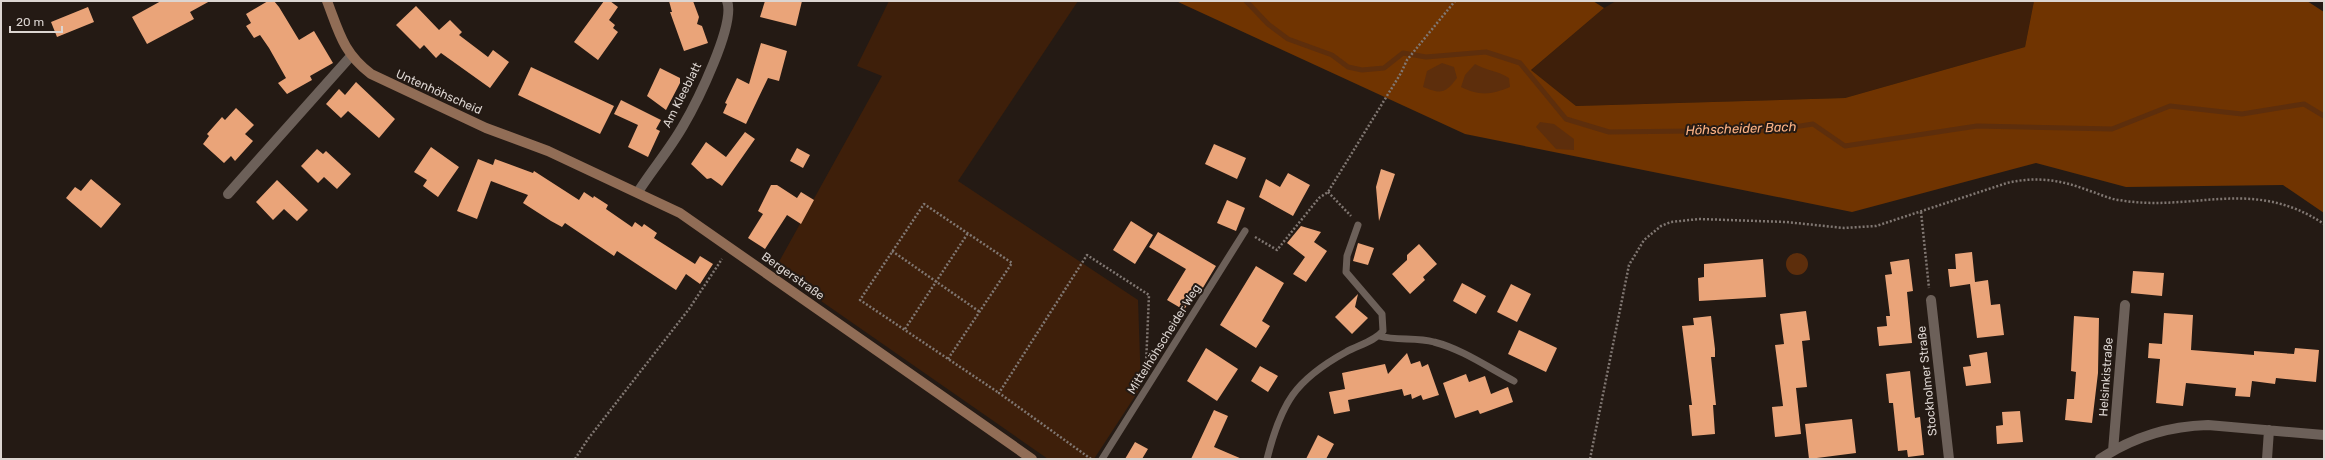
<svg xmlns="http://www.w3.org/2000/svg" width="2325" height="460" viewBox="0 0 2325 460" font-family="Rubik,sans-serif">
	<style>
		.green { fill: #3e1f0a }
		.forest { fill: #703401 }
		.water { fill: #5d2e0c }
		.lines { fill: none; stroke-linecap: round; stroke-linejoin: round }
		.stream { stroke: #5d2e0c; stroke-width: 5 }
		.building { fill: #eaa479 }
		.path { stroke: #807772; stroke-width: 2.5; stroke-dasharray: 2 2; stroke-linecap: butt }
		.lane { stroke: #6c6059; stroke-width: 7 }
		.street { stroke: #6c6059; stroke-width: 10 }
		.secondary { stroke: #916d56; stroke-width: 10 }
		.labels { text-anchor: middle; stroke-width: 4; stroke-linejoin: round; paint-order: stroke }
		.street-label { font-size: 12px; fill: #dcd5d1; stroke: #241a14 }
		.water-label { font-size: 13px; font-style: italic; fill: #fdb385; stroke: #241a14 }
	</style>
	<rect width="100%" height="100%" fill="#241a14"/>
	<path class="green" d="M 889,1 L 1078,1 L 958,181 L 1138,300 L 1141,387 L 1094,459 L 1048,459 L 775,269 L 882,76 L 857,66 Z
		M 1616,1 L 2034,1 L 2025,47 L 1845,98 L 1576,106 L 1531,70 L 1604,8 Z"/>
	<path class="forest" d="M 1176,1 L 1593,1 L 1604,8 L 1531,70 L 1576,106 L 1845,98 L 2025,47 L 2034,1 L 2307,1 L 2324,12 L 2324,213 L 2283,185 L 2126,187 L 2036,163 L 1852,212 L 1465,134 Z"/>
	<path class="water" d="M 1442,63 L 1454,67 L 1457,78 C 1445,94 1441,94 1423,87 L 1427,71 Z
		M 1475,64 C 1487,71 1497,70 1509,78 L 1510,87 C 1491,95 1479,96 1461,87 L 1465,75 Z
		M 1540,122 L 1554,124 L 1574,139 L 1574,150 L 1556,149 L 1536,127 Z
		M1786 264a11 11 0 1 1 22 0a11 11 0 1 1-22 0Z"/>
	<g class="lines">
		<path class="stream" d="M 1246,1 L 1268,24 L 1288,39 L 1332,55 L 1348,67 L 1362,70 L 1384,68 L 1403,53 L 1426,57 L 1486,52 L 1520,63 L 1566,119 L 1609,132 L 1775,130 L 1813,124 L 1845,146 L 1977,126 L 2112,129 L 2170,106 L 2242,114 L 2304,104 L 2324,116"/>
	</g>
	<path class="building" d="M 161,1 L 210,1 L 190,12 L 194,19 L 147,44 L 132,17 Z
		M 268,1 L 274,1 L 279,7 L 299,40 L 314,31 L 333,63 L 310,76 L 312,80 L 287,94 L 278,83 L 286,78 L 269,48 L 260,35 L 254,38 L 246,26 L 251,23 L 246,14 Z
		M 604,1 L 610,1 L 618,7 L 609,20 L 615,25 L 613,28 L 618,32 L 598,60 L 574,42 Z
		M 669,1 L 693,1 L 699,17 L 697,24 L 702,26 L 708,43 L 684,51 L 670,12 L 672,12 Z
		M 765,1 L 802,1 L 796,26 L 760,17 Z
		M 416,6 L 439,30 L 450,20 L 462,32 L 459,35 L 488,57 L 493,50 L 509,62 L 490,88 L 441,53 L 436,58 L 424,45 L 420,49 L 396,25 Z
		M 88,7 L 94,22 L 57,37 L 51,22 Z
		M 761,43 L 787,51 L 779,81 L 768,78 L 746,124 L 723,113 L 727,104 L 725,103 L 737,78 L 749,84 Z
		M 531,67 L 614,106 L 600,134 L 518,95 Z
		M 660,68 L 680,78 L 680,83 L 666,110 L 647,96 Z
		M 356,82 L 395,119 L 379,138 L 348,111 L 341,118 L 326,104 L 339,89 L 345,95 Z
		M 621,100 L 661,120 L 656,129 L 660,131 L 648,157 L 628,147 L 638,125 L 614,114 Z
		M 236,108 L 254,125 L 245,134 L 253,141 L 235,161 L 231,156 L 224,163 L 203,144 L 209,136 L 207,134 L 222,117 L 225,120 Z
		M 745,132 L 755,139 L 722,186 L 711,178 L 707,179 L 691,164 L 706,142 L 726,157 Z
		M 1214,144 L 1246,158 L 1237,179 L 1205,164 Z
		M 431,147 L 459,167 L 438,197 L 423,186 L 427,180 L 414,172 Z
		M 797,148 L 810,155 L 803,168 L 790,161 Z
		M 317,149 L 323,154 L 326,151 L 351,174 L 337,189 L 324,177 L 318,183 L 301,166 Z
		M 478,159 L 493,165 L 495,159 L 533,173 L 534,171 L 579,200 L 584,192 L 593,198 L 594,196 L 608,205 L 606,209 L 632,227 L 635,222 L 642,227 L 644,224 L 657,233 L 654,238 L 695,264 L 700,256 L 713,264 L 700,284 L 686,274 L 676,290 L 617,251 L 614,256 L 565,223 L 562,227 L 551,221 L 523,203 L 528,195 L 491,181 L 477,219 L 457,211 Z
		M 1381,169 L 1395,174 L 1379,221 L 1376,187 Z
		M 1288,173 L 1310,185 L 1293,216 L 1259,197 L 1266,179 L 1280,187 Z
		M 91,179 L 121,204 L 101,228 L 66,198 L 75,187 L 81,191 Z
		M 277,180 L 308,210 L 297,221 L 284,209 L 273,220 L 256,202 Z
		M 771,185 L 777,185 L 797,198 L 801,192 L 814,200 L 801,224 L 787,215 L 765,249 L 748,238 L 763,214 L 758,211 Z
		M 1227,200 L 1245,208 L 1236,231 L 1217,223 Z
		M 1131,221 L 1153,235 L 1135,264 L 1113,250 Z
		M 1301,226 L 1321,232 L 1314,242 L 1327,251 L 1306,282 L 1293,274 L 1305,257 L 1287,243 Z
		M 1158,232 L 1216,266 L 1201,291 L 1197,288 L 1184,310 L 1167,300 L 1186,269 L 1149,247 Z
		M 1358,243 L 1374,248 L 1368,265 L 1353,261 Z
		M 1419,244 L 1437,264 L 1423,277 L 1425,280 L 1410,294 L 1392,274 L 1407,260 L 1407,255 Z
		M 1972,252 L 1975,282 L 1988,280 L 1991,305 L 2000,304 L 2004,335 L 1977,338 L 1970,284 L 1950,287 L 1948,269 L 1956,269 L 1955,254 Z
		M 1763,259 L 1766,297 L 1699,301 L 1698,278 L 1704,277 L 1704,264 Z
		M 1909,259 L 1913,291 L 1907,292 L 1912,343 L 1879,346 L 1877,327 L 1887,326 L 1886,316 L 1890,316 L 1885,275 L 1892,274 L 1890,262 Z
		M 1256,266 L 1284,283 L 1262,321 L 1270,326 L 1256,348 L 1220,325 Z
		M 2133,271 L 2164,273 L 2162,296 L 2131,293 Z
		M 1462,283 L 1486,296 L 1476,314 L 1453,301 Z
		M 1511,284 L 1531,294 L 1517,322 L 1497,312 Z
		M 1358,294 L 1355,307 L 1368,318 L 1352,334 L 1335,317 Z
		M 1806,311 L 1810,340 L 1802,341 L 1807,387 L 1796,388 L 1801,434 L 1775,437 L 1772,407 L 1783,406 L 1775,345 L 1784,344 L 1780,314 Z
		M 2164,313 L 2193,315 L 2191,350 L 2254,355 L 2254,351 L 2294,354 L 2295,348 L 2319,350 L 2316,382 L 2276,378 L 2275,384 L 2252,381 L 2250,397 L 2235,396 L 2236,388 L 2186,383 L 2183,406 L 2156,403 L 2160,359 L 2148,358 L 2149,343 L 2162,344 Z
		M 1711,316 L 1715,349 L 1715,357 L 1711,357 L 1716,405 L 1713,405 L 1715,434 L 1692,436 L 1689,405 L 1692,405 L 1682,326 L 1694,325 L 1693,318 Z
		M 2074,316 L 2099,318 L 2098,373 L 2092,423 L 2065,420 L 2067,399 L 2074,399 L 2076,372 L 2071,371 Z
		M 1519,330 L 1557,348 L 1546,372 L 1508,354 Z
		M 1206,348 L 1238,369 L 1217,401 L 1187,381 Z
		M 1987,352 L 1991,383 L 1966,386 L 1963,367 L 1971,366 L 1969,355 Z
		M 1407,353 L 1411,364 L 1420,361 L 1422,367 L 1428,364 L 1439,395 L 1423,400 L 1421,395 L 1412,399 L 1411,394 L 1404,396 L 1402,389 L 1348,400 L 1350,411 L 1334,414 L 1329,392 L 1345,389 L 1342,373 L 1385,364 L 1388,374 Z
		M 1260,366 L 1278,376 L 1268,392 L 1251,381 Z
		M 1910,371 L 1915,418 L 1920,417 L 1924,455 L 1908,457 L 1907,450 L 1898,451 L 1893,403 L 1889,403 L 1886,374 Z
		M 1466,374 L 1469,382 L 1485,376 L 1491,394 L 1508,387 L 1513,402 L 1480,414 L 1478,410 L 1455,418 L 1443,383 Z
		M 1214,410 L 1228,416 L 1214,447 L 1242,459 L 1191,459 Z
		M 2020,411 L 2023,442 L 1997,444 L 1996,426 L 2003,425 L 2002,412 Z
		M 1852,419 L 1856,453 L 1809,459 L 1805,424 Z
		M 1318,435 L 1334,444 L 1326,459 L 1306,459 Z
		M 1135,442 L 1148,449 L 1142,459 L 1125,459 Z"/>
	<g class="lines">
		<path class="path" d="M 1328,192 L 1351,216
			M 1921,212 L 1929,288
			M 1255,237 L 1277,250 L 1319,198 L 1328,192 L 1401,73 L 1407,60 L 1455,1
			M 892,251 L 980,312
			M 905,329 L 968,233
			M 948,359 L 1012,263 L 924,204 L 860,300 L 999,393
			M 575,459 L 588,439 L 689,309 L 722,259
			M 1091,459 L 999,393 L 1087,255 L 1149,295 L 1146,365
			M 1590,459 L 1629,265 L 1644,240 L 1661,226 L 1671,222 L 1699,219 L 1786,222 L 1844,228 L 1876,226 L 2007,183 C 2036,176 2062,180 2090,191 C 2100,194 2109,199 2119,200 C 2193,213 2252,176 2324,224"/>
		<path class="lane" d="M 1379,336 C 1397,341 1416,337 1434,342 C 1462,349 1489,368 1514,381
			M 1102,459 L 1245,231
			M 1267,459 C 1281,403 1295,380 1346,352 C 1358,345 1374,342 1383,331 L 1382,314 L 1346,272 L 1347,256 L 1358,225"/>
		<path class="street" d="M 638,192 C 652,170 670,149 683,126 C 696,104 736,24 727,1
			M 228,194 L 351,56
			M 1931,300 L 1949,459
			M 2113,451 L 2125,305
			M 2100,459 C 2133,437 2169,426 2208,425 L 2324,435
			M 2267,459 L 2269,430"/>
		<path class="secondary" d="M 327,1 C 339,32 343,53 371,74 L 486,128 L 548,151 L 680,213 L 1032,459"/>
	</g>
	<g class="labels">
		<g class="street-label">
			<text transform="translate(439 92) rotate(24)" y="4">Untenhöhscheid</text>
			<text transform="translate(682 95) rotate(-63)" y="4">Am Kleeblatt</text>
			<text transform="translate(793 276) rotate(35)" y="4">Bergerstraße</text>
			<text transform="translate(1164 339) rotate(-58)" y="4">Mittelhöhscheider Weg</text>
			<text transform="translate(2106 377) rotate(-86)" y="4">Helsinkistraße</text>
			<text transform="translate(1927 381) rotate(-96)" y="4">Stockholmer Straße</text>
		</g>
		<g class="water-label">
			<text transform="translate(1741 128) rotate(-2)" y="5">Höhscheider Bach</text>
		</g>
	</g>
	<rect width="2325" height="460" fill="none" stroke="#dcd5d1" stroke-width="4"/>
	<path d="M10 26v6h52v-6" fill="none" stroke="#dcd5d1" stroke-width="2"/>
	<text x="16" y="26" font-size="12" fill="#dcd5d1" stroke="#241a14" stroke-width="3" paint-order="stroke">20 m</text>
</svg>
